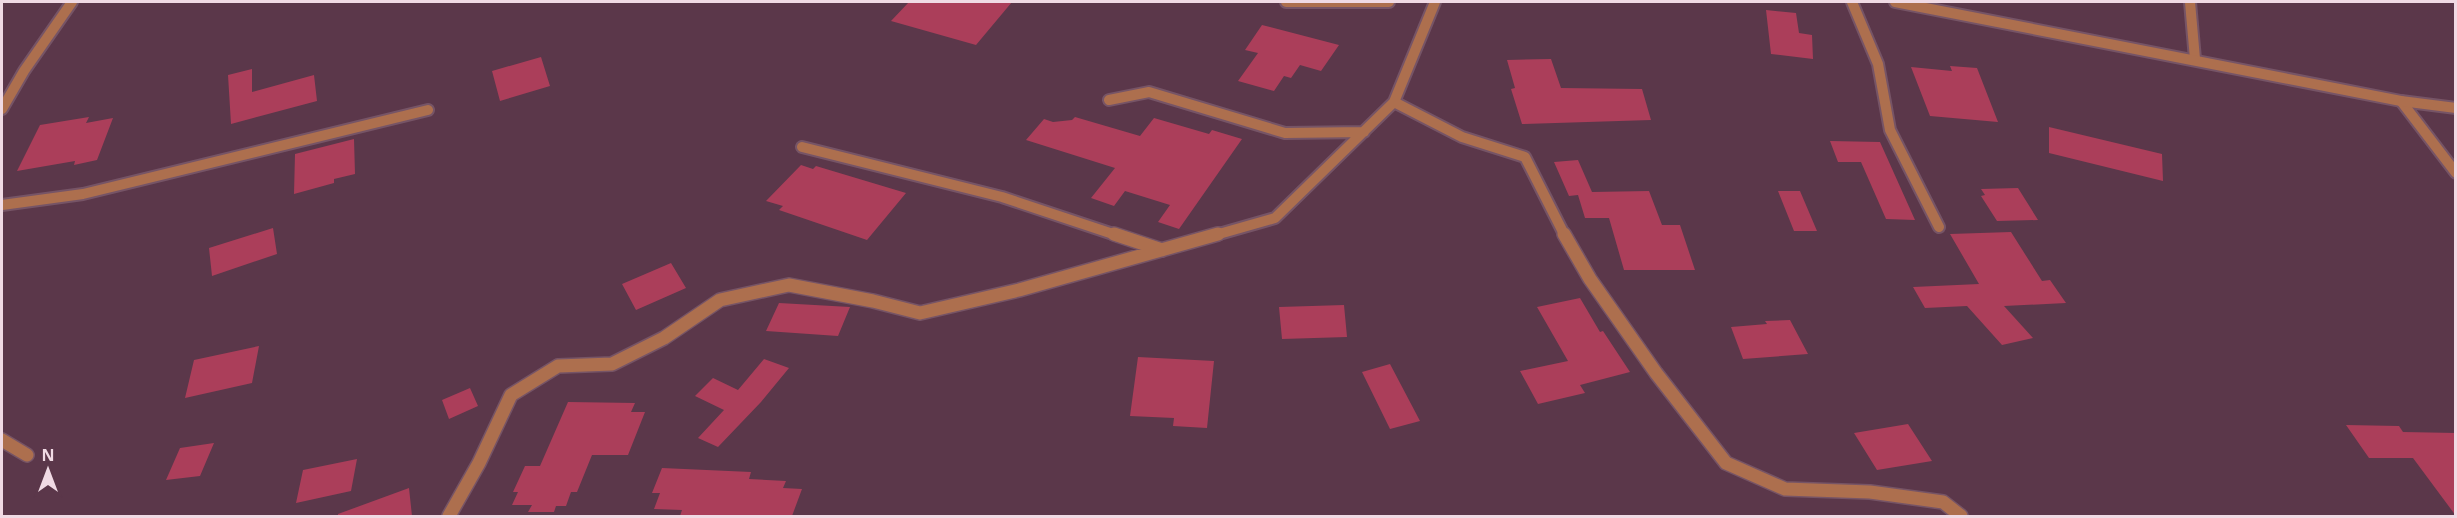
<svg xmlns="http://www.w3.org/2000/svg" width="2457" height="518" viewBox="0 0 2457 518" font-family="'Open Sans',sans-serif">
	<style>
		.building { fill: #ab3e5a }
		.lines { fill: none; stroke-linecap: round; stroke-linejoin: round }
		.minor-far1-casing { stroke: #765466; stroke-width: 14 }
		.minor-casing { stroke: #765466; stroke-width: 16 }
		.tertiary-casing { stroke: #765466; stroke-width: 14 }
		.minor-far1 { stroke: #ad6f4e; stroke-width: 10 }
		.minor { stroke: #ad6f4e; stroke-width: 13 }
		.tertiary { stroke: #ad6f4e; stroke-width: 10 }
	</style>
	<rect width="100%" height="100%" fill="#5b374a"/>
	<path class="building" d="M 909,2 L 1012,2 L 976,45 L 891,21 Z
		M 1766,10 L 1796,13 L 1799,33 L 1812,35 L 1813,59 L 1771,54 Z
		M 1262,25 L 1339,45 L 1321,71 L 1300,65 L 1291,78 L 1284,76 L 1274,91 L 1238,81 L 1258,53 L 1245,50 Z
		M 541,57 L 550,86 L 500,101 L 492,71 Z
		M 1551,59 L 1561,88 L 1642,89 L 1651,120 L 1522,124 L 1511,89 L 1515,88 L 1507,60 Z
		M 1950,66 L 1977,68 L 1998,122 L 1930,116 L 1911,67 L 1952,71 Z
		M 252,69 L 252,92 L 314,75 L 317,101 L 231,124 L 228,75 Z
		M 89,117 L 86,123 L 113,118 L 97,160 L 74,165 L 75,161 L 17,171 L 40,125 Z
		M 1075,117 L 1140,136 L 1154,118 L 1209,134 L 1212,130 L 1242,139 L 1179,229 L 1158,222 L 1170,205 L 1125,191 L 1114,206 L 1091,198 L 1115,168 L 1026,140 L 1044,119 L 1053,122 L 1072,120 Z
		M 2049,127 L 2162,154 L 2163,181 L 2049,153 Z
		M 354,139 L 355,174 L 334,179 L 334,183 L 294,194 L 295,154 Z
		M 1830,141 L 1880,142 L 1915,220 L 1886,219 L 1861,162 L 1838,162 Z
		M 1578,160 L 1592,192 L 1649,191 L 1662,225 L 1680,225 L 1695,270 L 1624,270 L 1609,218 L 1585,218 L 1578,195 L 1569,196 L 1554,162 Z
		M 801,165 L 813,169 L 816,166 L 906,193 L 867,240 L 779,210 L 783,206 L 766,201 Z
		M 2018,188 L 2038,220 L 1997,221 L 1981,196 L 1985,195 L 1981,189 Z
		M 1778,191 L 1800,191 L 1817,231 L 1794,231 Z
		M 273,228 L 277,254 L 212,276 L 209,248 Z
		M 2011,232 L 2042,281 L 2050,280 L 2066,303 L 2004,306 L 2033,338 L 2002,345 L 1967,306 L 1925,308 L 1913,287 L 1979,284 L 1950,234 Z
		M 671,263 L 686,288 L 636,310 L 622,284 Z
		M 1580,298 L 1600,332 L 1603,331 L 1630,372 L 1580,385 L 1585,393 L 1538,404 L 1520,371 L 1568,361 L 1537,307 Z
		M 779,303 L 850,307 L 838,336 L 766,331 Z
		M 1344,305 L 1347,337 L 1282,339 L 1279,307 Z
		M 1790,320 L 1808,354 L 1743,359 L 1731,327 L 1767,324 L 1765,321 Z
		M 259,346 L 252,383 L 185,398 L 194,360 Z
		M 1138,357 L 1214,361 L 1207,428 L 1173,426 L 1174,418 L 1130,416 Z
		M 764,359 L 789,368 L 761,402 L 718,447 L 698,438 L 724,410 L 695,396 L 713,378 L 738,390 Z
		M 1390,364 L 1420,421 L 1390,429 L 1362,372 Z
		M 470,388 L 478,406 L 449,419 L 442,400 Z
		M 568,402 L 635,403 L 631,412 L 645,412 L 628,455 L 592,455 L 577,492 L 571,492 L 566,506 L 556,506 L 554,512 L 528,512 L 532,505 L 512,505 L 518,492 L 513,492 L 525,466 L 540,466 Z
		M 1908,424 L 1932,461 L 1877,470 L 1854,433 Z
		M 2346,425 L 2399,426 L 2403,432 L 2456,433 L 2456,516 L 2413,458 L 2369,458 Z
		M 214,443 L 200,476 L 166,480 L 180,448 Z
		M 357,459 L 351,491 L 296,503 L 303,470 Z
		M 662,468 L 751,472 L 749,479 L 786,481 L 783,488 L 802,489 L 792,516 L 680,516 L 682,510 L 654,509 L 660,493 L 652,493 Z
		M 409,488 L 412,516 L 338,516 L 338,514 Z"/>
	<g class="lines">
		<g class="minor-far1-casing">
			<path id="minor-far1" d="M 1286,2 L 1389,2
				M 1852,2 L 1878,64 L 1890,130 L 1939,227
				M 2190,2 L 2195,59
				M 1109,100 L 1149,92 L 1285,133 L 1364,132
				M 2401,101 L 2456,173
				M 1394,102 L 1462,137 L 1525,157 L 1565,236
				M 2,109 L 24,71 L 72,2
				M 802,147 L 1002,197 L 1119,236
				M 2,205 L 83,194 L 428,110
				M 1212,236 L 1275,218 L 1394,102 L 1435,2"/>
		</g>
		<g class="minor-casing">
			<path id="minor" d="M 1114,234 L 1162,250
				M 1564,234 L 1590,279 L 1656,373 L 1726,463 L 1785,489 L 1870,492 L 1943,502 L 1961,516
				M 2,440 L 27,455
				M 449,516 L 479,463 L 511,395 L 558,366 L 612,364 L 664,338 L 720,300 L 789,285 L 873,301 L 920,313 L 1019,290 L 1218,234"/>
		</g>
		<g class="tertiary-casing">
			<path id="tertiary" d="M 1895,2 L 2401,101 L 2456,108"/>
		</g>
		<use href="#minor-far1" class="minor-far1"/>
		<use href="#minor" class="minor"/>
		<use href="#tertiary" class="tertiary"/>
	</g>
	<rect width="2457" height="518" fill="none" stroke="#f0dae4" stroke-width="6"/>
	<g transform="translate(48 470)" stroke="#5b374a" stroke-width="4.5" paint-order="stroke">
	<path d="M0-4.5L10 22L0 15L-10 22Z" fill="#f0dae4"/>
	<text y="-9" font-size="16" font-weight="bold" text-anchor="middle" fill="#f0dae4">N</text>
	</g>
</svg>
